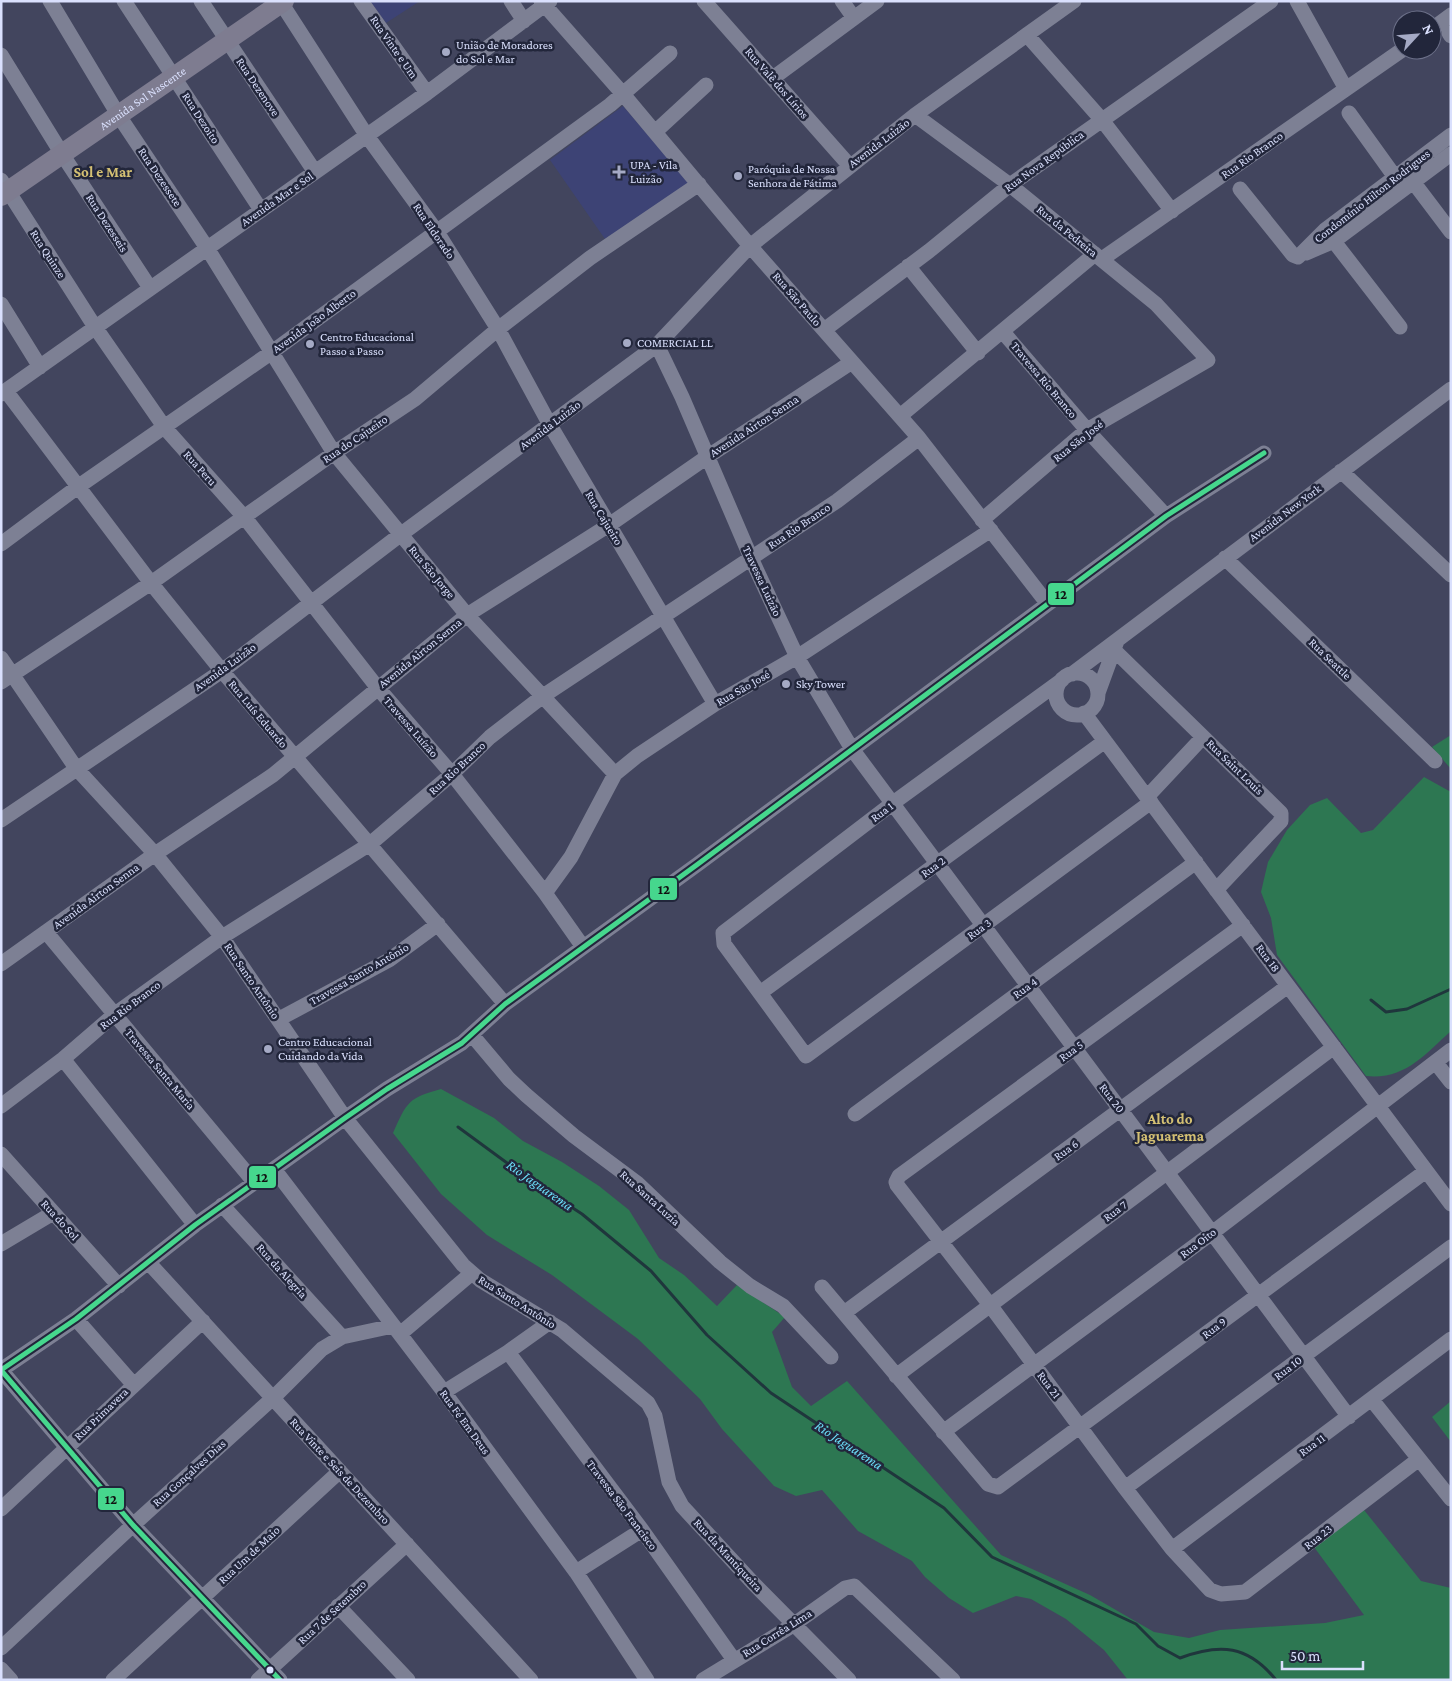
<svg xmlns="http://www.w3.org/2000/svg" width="1452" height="1681" viewBox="0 0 1452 1681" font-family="'Crimson Pro',serif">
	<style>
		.built { fill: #3d4375 }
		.green { fill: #2d7752 }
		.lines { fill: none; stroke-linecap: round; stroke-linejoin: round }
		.stream { stroke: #1f363c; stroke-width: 3 }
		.minor { stroke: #7d8094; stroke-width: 15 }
		.major { stroke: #7e7c90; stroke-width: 20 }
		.bus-1-casing { stroke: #22263b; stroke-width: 9 }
		.bus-1 { stroke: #46d78d; stroke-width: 5 }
		.poi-dot { fill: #a5aac5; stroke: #22263b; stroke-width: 2 }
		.bus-dot { fill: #dae0fd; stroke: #22263b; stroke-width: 2 }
		.labels { text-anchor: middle; stroke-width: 5; stroke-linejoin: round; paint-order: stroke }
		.poi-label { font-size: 12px; fill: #dae0fd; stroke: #22263b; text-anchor: start }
		.street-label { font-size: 12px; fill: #dae0fd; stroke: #22263b }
		.water-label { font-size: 14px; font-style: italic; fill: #6bdef9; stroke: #22263b }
		.quarter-label { font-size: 15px; font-weight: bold; fill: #d4c073; stroke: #22263b }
		.line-badge { stroke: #22263b; stroke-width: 2 }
		.pale-badge-label { font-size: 14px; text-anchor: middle; font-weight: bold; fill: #111 }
	</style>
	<rect width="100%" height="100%" fill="#42455e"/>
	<path class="built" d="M 370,1 L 420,1 L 386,23 Z
		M 623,106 L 690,184 L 605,239 L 550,160 Z"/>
	<path class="green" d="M 1451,735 L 1451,769 L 1432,747 Z
		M 1424,777 L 1451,792 L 1451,1031 C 1424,1055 1405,1080 1366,1076 L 1277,955 L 1271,918 L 1261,892 L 1268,862 L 1287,830 L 1310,805 L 1327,798 L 1361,833 L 1373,830 Z
		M 441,1089 L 494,1118 L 523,1141 L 562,1162 L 599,1186 L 629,1210 L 659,1258 L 684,1275 L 717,1306 L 737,1285 L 785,1317 L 772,1332 L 792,1387 L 811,1406 L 847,1381 L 1001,1555 L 1090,1595 L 1154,1632 L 1189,1638 L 1220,1630 L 1325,1623 L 1364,1615 L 1314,1547 L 1364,1510 L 1421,1581 L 1451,1588 L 1451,1680 L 1128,1680 L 1104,1650 L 1066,1619 L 1031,1599 L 1016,1596 L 973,1613 L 949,1598 L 925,1577 L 912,1561 L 858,1531 L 822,1490 L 796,1496 L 774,1486 L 722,1429 L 700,1399 L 638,1339 L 552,1275 L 487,1235 L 441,1194 L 393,1133 C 407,1102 408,1098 441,1089 Z
		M 1451,1401 L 1451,1442 L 1432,1417 Z"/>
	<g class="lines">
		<path class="stream" d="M 1371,1000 L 1386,1012 L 1407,1009 L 1451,989
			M 458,1127 L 533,1182 L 582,1214 L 651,1271 L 707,1335 L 771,1393 L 944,1508 L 992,1557 L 1136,1624 L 1158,1646 L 1180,1658 C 1220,1643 1248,1645 1276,1680"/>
		<path class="minor" d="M 50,1 L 119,116 L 207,248 L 334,453 L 467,615 L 615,774
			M 124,1 L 261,210
			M 201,1 L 315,172
			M 280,1 L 367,136 L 437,232 L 498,329 L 550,425 L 715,704
			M 361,1 L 427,93
			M 511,1 L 524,21
			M 541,1 L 623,94 L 750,246 L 919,438 L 1047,603
			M 704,1 L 849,165
			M 842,1 L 854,18
			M 1297,1 L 1346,89
			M 1432,29 L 1451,15
			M 1449,33 L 1451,36
			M 1027,35 L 1102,120 L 1172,211
			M 1,55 L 62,154 L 150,288
			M 773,78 L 877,1
			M 1349,113 L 1395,177
			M 915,115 L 1010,185 L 1156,304 L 1208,360 L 1087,430 L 982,520
			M 655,132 L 706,85
			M 1408,175 L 1451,232
			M 1,180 L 95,327 L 165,428 L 245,518 L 377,687 L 452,774 L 545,893 L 583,947
			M 1240,189 L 1293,255 L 1298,257
			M 1329,235 L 1400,327
			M 1306,253 L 1334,241 L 1451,154
			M 1298,257 L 1325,230 L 1451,135
			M 1102,259 L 1402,50
			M 908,266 L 978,353
			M 1,304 L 40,367
			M 824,330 L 929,251 L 1010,185 L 1271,1
			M 1003,332 L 1087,430 L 1166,516
			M 657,345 L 682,397 L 751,558 L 797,657 L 852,749 L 1349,1417
			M 6,391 L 151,583 L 222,671 L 505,1004
			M 1,394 L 427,93 L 550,1
			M 900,416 L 1095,254
			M 1341,471 L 1451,575
			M 1,544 L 79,486 L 272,352 L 610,105 L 670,53
			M 1225,558 L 1435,761
			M 1114,650 L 1281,813 L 1281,821 L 1216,890
			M 1,658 L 76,768 L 155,854 L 222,937 L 345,1118 L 463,1265 L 480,1280 L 562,1330 L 648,1403 L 655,1416 L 669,1482 L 682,1506 L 753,1583 L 849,1680
			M1056 694a21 21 0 1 1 42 0a21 21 0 1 1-42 0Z
			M 1072,674 L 1451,389
			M 1062,680 L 893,803 L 723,933 L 724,944 L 806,1056 L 1151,802
			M 1,682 L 151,583 L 334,453 L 415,399 L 498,329 L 590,258 L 699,184
			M 1098,693 L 1117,641
			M 1084,713 L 1451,1204
			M 1147,797 L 1203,737
			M 1,820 L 222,671 L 400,535 L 657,345 L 750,246 L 915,115 L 1074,1
			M 545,893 L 571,857 L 615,774 L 637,756 L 715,704 L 797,657 L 991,530
			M 1243,925 L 899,1176 L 896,1182 L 897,1185 L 990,1305 L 1125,1488 L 1172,1549 L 1210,1590 L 1221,1594 L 1245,1592 L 1419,1459
			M 46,932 L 255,1183
			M 1,964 L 155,854 L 273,775 L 467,615 L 609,525 L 707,457 L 852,362
			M 760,993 L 1105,741
			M 279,1019 L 389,960 L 438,924
			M 472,1035 L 509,1079 L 526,1095 L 574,1136 L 637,1183 L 720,1262 L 750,1286 L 783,1306 L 831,1357
			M 63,1059 L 195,1225
			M 1436,1063 L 1451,1082
			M 1,1106 L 63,1059 L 115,1014 L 222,937 L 370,844 L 452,774 L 490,737 L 543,696 L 837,501 L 919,438
			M 855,1114 L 1196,862
			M 1,1154 L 119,1286
			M 274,1169 L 444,1392 L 576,1572 L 647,1680
			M 222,1205 L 342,1337
			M 1,1244 L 53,1213
			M 149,1263 L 531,1680
			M 822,1287 L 988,1484 L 998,1487 L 1426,1171
			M 844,1313 L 1288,986
			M 76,1319 L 133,1384
			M 400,1334 L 472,1273
			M 508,1352 L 642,1530 L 734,1660
			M 896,1376 L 1334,1047
			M 444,1392 L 508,1352 L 550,1322
			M 1372,1400 L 1451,1499
			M 943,1432 L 1212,1233 L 1451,1050
			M 1125,1488 L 1451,1247
			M 1,1509 L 203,1321
			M 1172,1549 L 1451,1339
			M 576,1572 L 642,1530
			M 338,1606 L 408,1680
			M 1,1648 L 133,1525 L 273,1398 L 322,1349 L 342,1337 L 393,1326
			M 1,1669 L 11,1680
			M 113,1680 L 340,1471
			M 258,1680 L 407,1544
			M 280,1680 L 133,1525 L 1,1370 L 76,1319 L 195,1225 L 345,1118 L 387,1089 L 462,1043 L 505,1004 L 698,864 L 1166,516 L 1264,453
			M 703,1680 L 793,1625 L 845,1588 L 854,1586 L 953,1680"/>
		<path class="major" id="s1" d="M 1,196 L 284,1"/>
		<g class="bus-1-casing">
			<path id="bus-1" d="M 280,1680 L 133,1525 L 1,1370 L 76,1319 L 195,1225 L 345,1118 L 387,1089 L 462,1043 L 505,1004 L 698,864 L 1166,516 L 1264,453"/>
		</g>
		<use href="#bus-1" class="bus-1"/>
	</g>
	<g class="poi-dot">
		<circle cx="446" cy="52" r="5"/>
		<path d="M616.5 164.5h5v5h5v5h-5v5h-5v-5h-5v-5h5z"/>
		<circle cx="738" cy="176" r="5"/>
		<circle cx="627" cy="343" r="5"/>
		<circle cx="310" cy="344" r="5"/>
		<circle cx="786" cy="684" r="5"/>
		<circle cx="268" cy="1049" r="5"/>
	</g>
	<circle class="bus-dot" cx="270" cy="1670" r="4.5"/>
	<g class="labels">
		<g class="poi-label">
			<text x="456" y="49">União de Moradores<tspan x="456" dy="14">do Sol e Mar</tspan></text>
			<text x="630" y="169">UPA - Vila<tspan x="630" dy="14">Luizão</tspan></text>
			<text x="748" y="173">Paróquia de Nossa<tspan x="748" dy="14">Senhora de Fátima</tspan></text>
			<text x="320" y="341">Centro Educacional<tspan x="320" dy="14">Passo a Passo</tspan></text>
			<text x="637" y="347">COMERCIAL LL</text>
			<text x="796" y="688">Sky Tower</text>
			<text x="278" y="1046">Centro Educacional<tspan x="278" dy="14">Cuidando da Vida</tspan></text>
		</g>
		<g class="street-label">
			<text transform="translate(394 47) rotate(55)" y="4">Rua Vinte e Um</text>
			<text transform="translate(777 83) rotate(49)" y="4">Rua Valê dos Lírios</text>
			<text transform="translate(258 87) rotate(56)" y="4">Rua Dezenove</text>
			<text dy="4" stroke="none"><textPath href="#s1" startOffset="172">Avenida Sol Nascente</textPath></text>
			<text transform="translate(201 118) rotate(57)" y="4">Rua Dezoito</text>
			<text transform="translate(879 143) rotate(-37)" y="4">Avenida Luizão</text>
			<text transform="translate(1252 155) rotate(-35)" y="4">Rua Rio Branco</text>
			<text transform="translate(1044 161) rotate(-36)" y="4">Rua Nova República</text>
			<text transform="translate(160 177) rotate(56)" y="4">Rua Dezessete</text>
			<text transform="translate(1372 196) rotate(-38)" y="4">Condomínio Hilton Rodrigues</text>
			<text transform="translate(277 199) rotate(-35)" y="4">Avenida Mar e Sol</text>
			<text transform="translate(107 223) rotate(57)" y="4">Rua Dezesseis</text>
			<text transform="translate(434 231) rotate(56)" y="4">Rua Eldorado</text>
			<text transform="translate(1067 231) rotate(39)" y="4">Rua da Pedreira</text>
			<text transform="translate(48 254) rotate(57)" y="4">Rua Quinze</text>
			<text transform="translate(797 299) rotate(49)" y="4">Rua São Paulo</text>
			<text transform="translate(314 321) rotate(-36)" y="4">Avenida João Alberto</text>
			<text transform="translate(1044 380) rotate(50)" y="4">Travessa Rio Branco</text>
			<text transform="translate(550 425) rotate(-37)" y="4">Avenida Luizão</text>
			<text transform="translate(754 426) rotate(-33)" y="4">Avenida Airton Senna</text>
			<text transform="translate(355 439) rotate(-34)" y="4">Rua do Cajueiro</text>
			<text transform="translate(1078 441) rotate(-38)" y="4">Rua São José</text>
			<text transform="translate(200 468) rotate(48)" y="4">Rua Peru</text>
			<text transform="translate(1285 513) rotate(-37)" y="4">Avenida New York</text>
			<text transform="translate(604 518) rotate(59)" y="4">Rua Cajueiro</text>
			<text transform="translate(799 526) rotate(-34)" y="4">Rua Rio Branco</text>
			<text transform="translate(432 572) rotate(50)" y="4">Rua São Jorge</text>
			<text transform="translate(762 581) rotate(65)" y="4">Travessa Luizão</text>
			<text transform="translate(420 653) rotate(-39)" y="4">Avenida Airton Senna</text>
			<text transform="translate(1330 659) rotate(44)" y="4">Rua Seattle</text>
			<text transform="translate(225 667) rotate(-36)" y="4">Avenida Luizão</text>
			<text transform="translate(743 688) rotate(-30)" y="4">Rua São José</text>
			<text transform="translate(258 714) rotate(50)" y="4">Rua Luís Eduardo</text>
			<text transform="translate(411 727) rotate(49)" y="4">Travessa Luízão</text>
			<text transform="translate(1235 767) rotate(44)" y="4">Rua Saint Louis</text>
			<text transform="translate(457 768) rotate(-43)" y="4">Rua Rio Branco</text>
			<text transform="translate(882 812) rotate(-37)" y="4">Rua 1</text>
			<text transform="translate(933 867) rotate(-36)" y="4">Rua 2</text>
			<text transform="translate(96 896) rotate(-36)" y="4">Avenida Airton Senna</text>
			<text transform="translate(979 929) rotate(-36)" y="4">Rua 3</text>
			<text transform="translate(1268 958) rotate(53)" y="4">Rua 18</text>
			<text transform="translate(359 974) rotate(-30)" y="4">Travessa Santo Antônio</text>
			<text transform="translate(252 981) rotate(56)" y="4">Rua Santo Antônio</text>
			<text transform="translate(1025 988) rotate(-36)" y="4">Rua 4</text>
			<text transform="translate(130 1005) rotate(-37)" y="4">Rua Rio Branco</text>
			<text transform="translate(1071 1051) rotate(-36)" y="4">Rua 5</text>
			<text transform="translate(160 1069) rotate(50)" y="4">Travessa Santa Maria</text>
			<text transform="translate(1112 1098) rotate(53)" y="4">Rua 20</text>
			<text transform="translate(1066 1150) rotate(-36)" y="4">Rua 6</text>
			<text transform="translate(650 1198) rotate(42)" y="4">Rua Santa Luzia</text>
			<text transform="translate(1115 1211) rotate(-37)" y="4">Rua 7</text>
			<text transform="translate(60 1220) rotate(48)" y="4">Rua do Sol</text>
			<text transform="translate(1198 1243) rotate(-37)" y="4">Rua Oito</text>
			<text transform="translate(282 1271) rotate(48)" y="4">Rua da Alegria</text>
			<text transform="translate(517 1302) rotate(32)" y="4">Rua Santo Antônio</text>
			<text transform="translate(1214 1328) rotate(-37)" y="4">Rua 9</text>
			<text transform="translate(1288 1368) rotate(-37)" y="4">Rua 10</text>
			<text transform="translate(1049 1385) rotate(53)" y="4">Rua 21</text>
			<text transform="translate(101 1414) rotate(-44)" y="4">Rua Primavera</text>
			<text transform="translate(465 1422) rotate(54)" y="4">Rua Fé Em Deus</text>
			<text transform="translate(1312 1445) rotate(-36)" y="4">Rua 11</text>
			<text transform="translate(340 1471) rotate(47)" y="4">Rua Vinte e Seis de Dezembro</text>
			<text transform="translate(189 1473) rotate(-42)" y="4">Rua Gonçalves Dias</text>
			<text transform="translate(622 1505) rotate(53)" y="4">Travessa São Francisco</text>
			<text transform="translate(1318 1537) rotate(-38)" y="4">Rua 23</text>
			<text transform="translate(249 1555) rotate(-43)" y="4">Rua Um de Maio</text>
			<text transform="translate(728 1555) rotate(47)" y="4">Rua da Mantiqueira</text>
			<text transform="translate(332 1612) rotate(-43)" y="4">Rua 7 de Setembro</text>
			<text transform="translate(777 1633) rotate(-32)" y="4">Rua Corrêa Lima</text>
		</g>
		<g class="water-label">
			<text transform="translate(540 1185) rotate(35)" y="5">Rio Jaguarema</text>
			<text transform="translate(849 1445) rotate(33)" y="5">Rio Jaguarema</text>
		</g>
		<g class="quarter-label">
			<text x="103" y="177">Sol e Mar</text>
			<text x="1170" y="1124">Alto do<tspan x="1170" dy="17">Jaguarema</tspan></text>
		</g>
	</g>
	<g class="line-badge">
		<rect x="1047" y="582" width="28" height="24" rx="5" fill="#46d78d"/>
		<rect x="649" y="877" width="29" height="24" rx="5" fill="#46d78d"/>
		<rect x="248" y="1165" width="29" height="24" rx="5" fill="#46d78d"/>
		<rect x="97" y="1487" width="28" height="24" rx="5" fill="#46d78d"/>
	</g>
	<g class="pale-badge-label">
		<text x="1061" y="599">12</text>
		<text x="664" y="894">12</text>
		<text x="262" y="1182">12</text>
		<text x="111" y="1504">12</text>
	</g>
	<rect width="1452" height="1681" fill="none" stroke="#dae0fd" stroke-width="5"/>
	<g transform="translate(1417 35) rotate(64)"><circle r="24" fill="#22263b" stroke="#6c7089"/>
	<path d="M0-4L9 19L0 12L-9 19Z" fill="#a5aac5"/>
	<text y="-8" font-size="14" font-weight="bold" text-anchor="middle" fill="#dae0fd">N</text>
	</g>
	<path d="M1282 1661v8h81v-8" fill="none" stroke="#dae0fd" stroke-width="2.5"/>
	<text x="1290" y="1661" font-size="15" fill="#dae0fd" stroke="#22263b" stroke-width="4" paint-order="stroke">50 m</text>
</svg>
